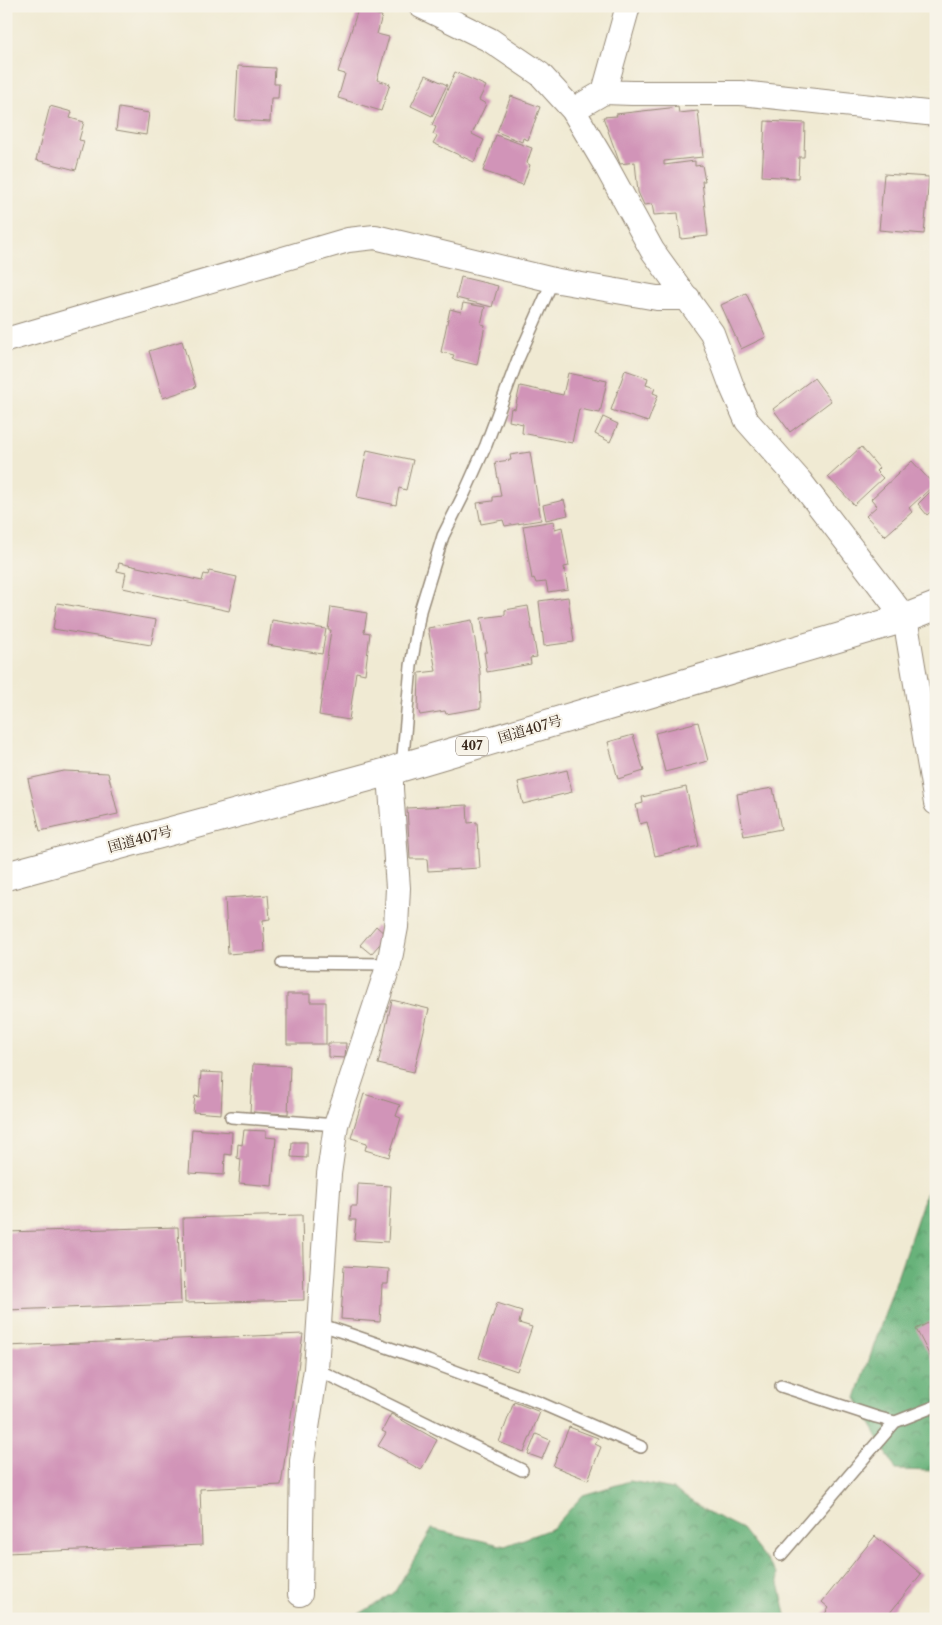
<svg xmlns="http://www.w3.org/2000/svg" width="942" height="1625" viewBox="0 0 942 1625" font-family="'Libre Caslon Text','Noto Serif JP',serif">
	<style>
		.forest { fill: url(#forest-crowns); stroke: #516e4c }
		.building { fill: #d194b8 }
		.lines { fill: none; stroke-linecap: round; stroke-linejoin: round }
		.lane-casing { stroke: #968a78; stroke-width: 14 }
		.street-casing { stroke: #968a78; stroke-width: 26 }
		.highway-casing { stroke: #968a78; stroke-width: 30 }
		.lane { stroke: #fff; stroke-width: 11 }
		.street { stroke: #fff; stroke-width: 24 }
		.highway { stroke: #fff; stroke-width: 28 }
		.labels { text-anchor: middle; stroke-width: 4.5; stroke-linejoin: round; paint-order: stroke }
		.shield { fill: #f7f3e8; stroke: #73665b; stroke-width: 1 }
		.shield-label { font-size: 12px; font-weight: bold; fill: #3b2a1e }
		.street-label { font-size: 14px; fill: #3b2a1e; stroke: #f7f3e8 }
	</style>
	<defs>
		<pattern id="forest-crowns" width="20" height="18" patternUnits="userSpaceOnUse" patternTransform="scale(1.25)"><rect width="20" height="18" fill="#67b27a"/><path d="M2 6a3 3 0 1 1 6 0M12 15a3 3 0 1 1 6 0" fill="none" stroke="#569163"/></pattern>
	</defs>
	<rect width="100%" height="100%" fill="#f7f3e8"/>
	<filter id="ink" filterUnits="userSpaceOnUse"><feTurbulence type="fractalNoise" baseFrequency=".02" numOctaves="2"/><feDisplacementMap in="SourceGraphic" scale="10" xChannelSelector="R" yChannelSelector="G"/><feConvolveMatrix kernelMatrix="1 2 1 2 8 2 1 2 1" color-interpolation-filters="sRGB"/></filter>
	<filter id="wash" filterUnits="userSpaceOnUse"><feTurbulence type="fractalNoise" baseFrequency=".0096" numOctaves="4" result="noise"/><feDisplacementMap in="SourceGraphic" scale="20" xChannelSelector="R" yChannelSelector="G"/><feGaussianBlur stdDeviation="1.12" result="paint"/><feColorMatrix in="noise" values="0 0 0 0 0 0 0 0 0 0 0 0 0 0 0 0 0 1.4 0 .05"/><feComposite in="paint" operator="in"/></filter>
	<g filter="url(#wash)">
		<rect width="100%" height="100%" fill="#f0ead3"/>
		<path class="forest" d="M 936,1164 L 936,1471 L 896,1470 L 856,1398 Z
			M 630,1481 L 673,1489 L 706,1511 L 742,1529 L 777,1574 L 787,1619 L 351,1619 L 394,1593 L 432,1529 L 505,1546 L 553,1528 L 583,1495 Z"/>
		<g id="blocks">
			<path class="building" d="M 358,9 L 382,16 L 377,34 L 389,37 L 377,80 L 390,84 L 381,111 L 338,98 L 345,74 L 338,72 Z
				M 238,66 L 275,68 L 274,84 L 279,84 L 278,98 L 271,98 L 270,122 L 235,120 Z
				M 455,72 L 486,86 L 479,100 L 486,104 L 472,134 L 484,140 L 474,162 L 433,143 L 437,136 L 433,134 L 436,127 L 432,125 Z
				M 426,75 L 447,85 L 432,116 L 411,106 Z
				M 511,96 L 540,107 L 528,140 L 523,138 L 522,142 L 497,132 Z
				M 50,106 L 72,112 L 70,118 L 84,122 L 79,140 L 84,141 L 76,170 L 36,160 Z
				M 678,107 L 679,113 L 698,111 L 703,157 L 664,161 L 664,165 L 695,161 L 695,166 L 702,165 L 705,181 L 702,181 L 708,236 L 681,239 L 678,213 L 654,215 L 652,204 L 644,205 L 638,192 L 635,162 L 620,164 L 603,117 L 617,116 L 616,114 Z
				M 119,108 L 149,113 L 146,135 L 116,130 Z
				M 765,121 L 805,123 L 804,157 L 799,157 L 798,178 L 762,176 Z
				M 496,135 L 532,148 L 527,163 L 530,165 L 523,185 L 483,171 Z
				M 884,174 L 929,177 L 924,234 L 879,230 Z
				M 461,277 L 498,286 L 492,307 L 456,298 Z
				M 746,293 L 766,337 L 741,349 L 721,305 Z
				M 463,303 L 485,307 L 481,324 L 485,325 L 477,365 L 452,359 L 454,355 L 441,352 L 450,309 L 461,312 Z
				M 182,341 L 196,387 L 163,398 L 149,351 Z
				M 625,370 L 648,378 L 646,385 L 655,388 L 653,393 L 658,395 L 648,422 L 611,410 Z
				M 568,373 L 607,381 L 600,413 L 579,409 L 572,443 L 522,433 L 523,424 L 509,421 L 511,408 L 515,409 L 520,386 L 563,395 Z
				M 814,378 L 831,401 L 790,432 L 773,409 Z
				M 603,417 L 618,424 L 610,442 L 595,434 Z
				M 861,447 L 879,468 L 876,471 L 883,478 L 854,505 L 828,477 Z
				M 367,450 L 413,460 L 406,490 L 399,488 L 396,505 L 357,497 Z
				M 530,452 L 541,520 L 505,526 L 503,520 L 481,524 L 477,503 L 493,501 L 493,497 L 501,496 L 495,462 L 511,460 L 510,455 Z
				M 912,461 L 934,485 L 909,508 L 912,512 L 885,536 L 866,516 L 877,506 L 871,499 Z
				M 936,486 L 936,507 L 927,515 L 918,504 Z
				M 564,500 L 568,515 L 546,520 L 543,505 Z
				M 554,521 L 555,529 L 562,527 L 569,566 L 564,567 L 568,589 L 548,592 L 546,582 L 536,583 L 534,578 L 532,579 L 523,526 Z
				M 119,563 L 202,581 L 204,574 L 208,575 L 209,571 L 237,577 L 229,611 L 123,588 L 126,573 L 117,571 Z
				M 568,597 L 574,642 L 544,646 L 539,601 Z
				M 57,603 L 156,620 L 151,645 L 53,629 Z
				M 528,606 L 537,657 L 530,658 L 531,664 L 487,672 L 484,652 L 487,652 L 481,618 L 505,615 L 505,610 Z
				M 331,607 L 367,613 L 364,632 L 370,633 L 365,674 L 356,672 L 349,720 L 319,715 L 331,630 L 328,630 Z
				M 272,620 L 326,629 L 322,654 L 268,645 Z
				M 472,620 L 480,672 L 481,708 L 446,714 L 445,711 L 420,715 L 418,709 L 419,673 L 436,671 L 428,628 Z
				M 698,722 L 708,761 L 665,772 L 655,733 Z
				M 633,735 L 644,771 L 618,779 L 608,742 Z
				M 567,770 L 572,792 L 523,804 L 518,782 Z
				M 64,771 L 108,773 L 118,814 L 40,831 L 28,779 Z
				M 686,787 L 699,846 L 655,856 L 647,822 L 640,824 L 636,805 L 643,803 L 642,797 Z
				M 773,788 L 781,829 L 744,836 L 737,794 Z
				M 467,805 L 468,823 L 477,822 L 480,868 L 428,871 L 427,859 L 410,859 L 407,808 Z
				M 268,895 L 270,919 L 263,920 L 265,951 L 228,954 L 225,898 Z
				M 376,926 L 387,936 L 371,954 L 360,945 Z
				M 287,994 L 310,994 L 310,1002 L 326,1002 L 326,1044 L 287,1044 Z
				M 392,1000 L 429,1009 L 414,1072 L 378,1064 Z
				M 328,1043 L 346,1043 L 345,1058 L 328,1057 Z
				M 253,1064 L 290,1066 L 288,1114 L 250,1112 Z
				M 201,1072 L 223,1073 L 221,1114 L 193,1112 L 195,1096 L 199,1097 Z
				M 364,1094 L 400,1105 L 396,1116 L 401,1118 L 389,1157 L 365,1150 L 367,1143 L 351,1138 Z
				M 192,1129 L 232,1132 L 231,1155 L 225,1154 L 224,1175 L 189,1173 Z
				M 244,1130 L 266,1131 L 266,1137 L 276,1138 L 272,1186 L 239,1183 L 241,1159 L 237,1158 L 238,1144 L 242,1145 Z
				M 292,1142 L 307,1142 L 307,1158 L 291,1157 Z
				M 358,1184 L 391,1186 L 388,1242 L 354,1240 L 356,1220 L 350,1220 L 351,1206 L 357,1206 Z
				M 302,1215 L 304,1300 L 185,1303 L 183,1218 Z
				M 178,1227 L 181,1304 L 6,1310 L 6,1232 Z
				M 344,1266 L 389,1269 L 388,1284 L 382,1284 L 380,1322 L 341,1319 Z
				M 497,1303 L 522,1311 L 519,1323 L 532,1327 L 517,1371 L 479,1358 Z
				M 936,1319 L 936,1368 L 916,1329 Z
				M 303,1334 L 281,1485 L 200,1489 L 202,1545 L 6,1553 L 6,1346 Z
				M 514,1402 L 540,1412 L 524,1452 L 499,1442 Z
				M 391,1414 L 437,1440 L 421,1470 L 378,1446 L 386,1433 L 382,1431 Z
				M 569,1427 L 598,1438 L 595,1444 L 601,1447 L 588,1480 L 553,1466 Z
				M 536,1434 L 550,1440 L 542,1459 L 528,1454 Z
				M 875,1536 L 921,1574 L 889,1614 L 895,1619 L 821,1619 L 829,1608 L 822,1602 Z"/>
		</g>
	</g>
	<g filter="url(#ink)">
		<use href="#blocks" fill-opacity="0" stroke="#968a78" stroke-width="1"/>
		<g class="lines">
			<g class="lane-casing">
				<path id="lane" d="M 402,767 L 411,666 L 420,611 L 443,536 L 465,492 L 486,445 L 518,359 L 553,280
					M 282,963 L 389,964
					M 231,1117 L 336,1125
					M 319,1324 L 428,1361 L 540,1403 L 641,1447
					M 316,1369 L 522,1470
					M 781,1386 L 876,1417 L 895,1422
					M 781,1555 L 895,1422 L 936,1406"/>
			</g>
			<g class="street-casing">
				<path id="street" d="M 421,6 L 490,40 L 540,74 L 573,110 L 605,164 L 652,250 L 712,333 L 732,387 L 747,421 L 800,481 L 905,618 L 936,803
					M 604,92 L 628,6
					M 573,110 L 604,92 L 632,93 L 741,93 L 936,114
					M 6,340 L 348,240 L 375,237 L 553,280 L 657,298 L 688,298
					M 300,1594 L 302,1461 L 316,1369 L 329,1174 L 336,1125 L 389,964 L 396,927 L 398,888 L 391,789 L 391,771"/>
			</g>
			<g class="highway-casing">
				<path id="highway" d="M 6,876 L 391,771 L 402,767 L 905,618 L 936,606"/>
			</g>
			<use href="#lane" class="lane"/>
			<use href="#street" class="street"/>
			<use href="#highway" class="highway"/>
		</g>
	</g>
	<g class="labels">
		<rect class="shield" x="456" y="736.5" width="32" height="19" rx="4"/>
		<g class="shield-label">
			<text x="472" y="750">407</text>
		</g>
		<g class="street-label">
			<text transform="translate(530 729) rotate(-16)" y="5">国道407号</text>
			<text transform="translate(140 839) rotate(-15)" y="5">国道407号</text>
		</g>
	</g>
	<rect width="942" height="1625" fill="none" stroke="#f7f3e8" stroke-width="25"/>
</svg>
